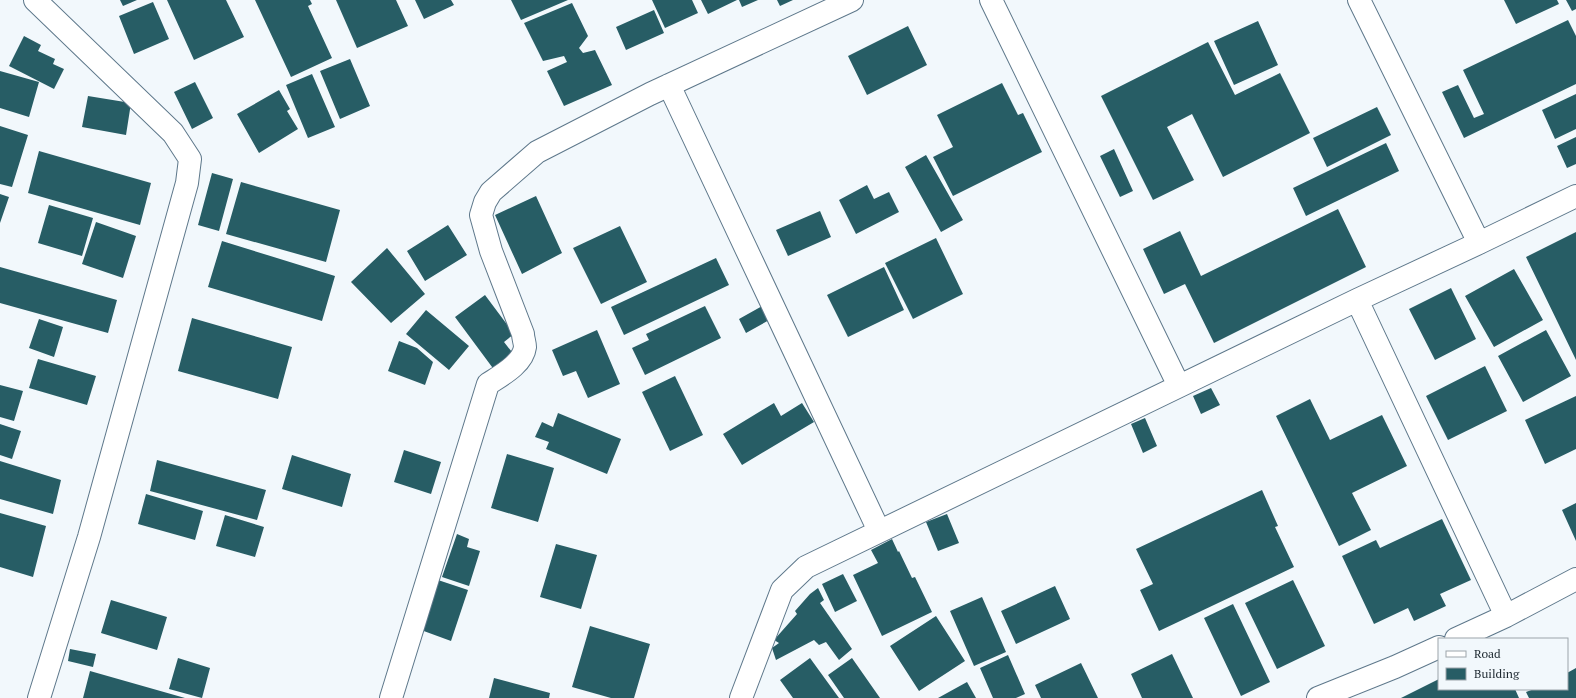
<svg xmlns="http://www.w3.org/2000/svg" width="1576" height="698" viewBox="0 0 1576 698" font-family="'PT Serif',serif">
	<style>
		.building { fill: #275d65 }
		.lines { fill: none; stroke-linecap: round; stroke-linejoin: round }
		.street-casing { stroke: #5e788b; stroke-width: 24 }
		.street { stroke: #fff; stroke-width: 22 }
	</style>
	<rect width="100%" height="100%" fill="#f2f8fc"/>
	<path class="building" d="M 120,0 L 137,0 L 123,6 Z
		M 167,0 L 226,0 L 244,37 L 194,60 Z
		M 255,0 L 310,0 L 312,4 L 308,6 L 332,58 L 291,77 Z
		M 336,0 L 396,0 L 408,26 L 357,48 Z
		M 415,0 L 451,0 L 454,5 L 424,19 Z
		M 511,0 L 568,0 L 521,20 Z
		M 652,0 L 692,0 L 698,13 L 665,28 Z
		M 701,0 L 737,0 L 708,14 Z
		M 739,0 L 758,0 L 742,7 Z
		M 777,0 L 793,0 L 780,6 Z
		M 1504,0 L 1557,0 L 1559,4 L 1516,24 Z
		M 1566,0 L 1576,0 L 1576,9 L 1572,11 Z
		M 153,2 L 169,39 L 134,54 L 119,16 Z
		M 572,3 L 588,36 L 579,48 L 583,53 L 595,50 L 612,85 L 564,106 L 547,71 L 567,62 L 564,56 L 543,61 L 524,23 Z
		M 654,10 L 664,33 L 626,50 L 616,27 Z
		M 1568,20 L 1576,36 L 1576,84 L 1464,138 L 1442,92 L 1458,85 L 1474,118 L 1484,114 L 1463,70 Z
		M 1258,21 L 1278,65 L 1234,85 L 1214,41 Z
		M 908,26 L 927,65 L 867,95 L 848,56 Z
		M 24,36 L 41,45 L 38,51 L 55,59 L 53,64 L 64,69 L 54,89 L 9,66 Z
		M 1208,42 L 1235,95 L 1280,73 L 1310,133 L 1223,177 L 1192,114 L 1167,127 L 1194,180 L 1153,200 L 1101,96 Z
		M 350,59 L 370,106 L 340,119 L 320,71 Z
		M 0,71 L 39,82 L 29,117 L 0,108 Z
		M 312,74 L 335,127 L 308,138 L 286,85 Z
		M 195,82 L 213,118 L 192,129 L 174,92 Z
		M 1002,83 L 1018,115 L 1023,113 L 1042,152 L 953,196 L 933,157 L 953,147 L 937,115 Z
		M 279,90 L 290,109 L 287,111 L 298,129 L 259,153 L 237,114 Z
		M 1576,94 L 1576,129 L 1555,139 L 1542,110 Z
		M 88,96 L 131,103 L 126,135 L 82,127 Z
		M 1377,107 L 1391,135 L 1327,167 L 1313,138 Z
		M 0,126 L 28,135 L 12,187 L 0,184 Z
		M 1576,137 L 1576,164 L 1567,168 L 1557,146 Z
		M 1386,143 L 1399,171 L 1306,216 L 1293,188 Z
		M 1114,149 L 1133,191 L 1120,197 L 1100,156 Z
		M 39,151 L 151,183 L 140,225 L 28,193 Z
		M 926,155 L 963,220 L 941,232 L 905,167 Z
		M 212,173 L 233,179 L 219,231 L 198,225 Z
		M 241,182 L 340,210 L 326,262 L 226,234 Z
		M 867,185 L 874,199 L 889,192 L 899,212 L 856,234 L 839,200 Z
		M 0,194 L 9,197 L 0,223 Z
		M 536,196 L 562,253 L 522,274 L 495,215 Z
		M 49,205 L 93,218 L 82,256 L 38,243 Z
		M 1338,209 L 1366,267 L 1214,343 L 1185,284 L 1164,294 L 1143,249 L 1180,231 L 1201,276 Z
		M 820,211 L 831,237 L 788,256 L 776,230 Z
		M 96,222 L 136,236 L 123,278 L 82,264 Z
		M 448,225 L 467,255 L 425,281 L 407,251 Z
		M 620,226 L 647,282 L 601,304 L 573,248 Z
		M 1576,232 L 1576,360 L 1526,257 Z
		M 936,238 L 963,294 L 913,319 L 885,263 Z
		M 222,241 L 335,276 L 322,321 L 208,287 Z
		M 387,248 L 425,294 L 391,323 L 351,282 Z
		M 716,258 L 729,285 L 624,335 L 611,307 Z
		M 0,267 L 117,300 L 108,333 L 0,303 Z
		M 884,267 L 904,310 L 848,337 L 827,295 Z
		M 1514,269 L 1543,320 L 1494,347 L 1465,296 Z
		M 1451,288 L 1476,339 L 1435,360 L 1409,309 Z
		M 485,295 L 514,334 L 504,342 L 515,356 L 495,371 L 455,317 Z
		M 764,305 L 771,319 L 746,333 L 739,319 Z
		M 705,306 L 721,338 L 645,375 L 632,348 L 649,340 L 646,334 Z
		M 426,310 L 469,346 L 449,370 L 406,334 Z
		M 192,318 L 292,347 L 278,399 L 178,371 Z
		M 39,319 L 63,327 L 54,357 L 29,348 Z
		M 597,330 L 620,384 L 588,398 L 576,371 L 563,376 L 552,350 Z
		M 1546,330 L 1571,376 L 1523,402 L 1498,356 Z
		M 399,341 L 417,348 L 433,362 L 425,385 L 388,371 Z
		M 38,359 L 96,376 L 87,405 L 29,388 Z
		M 1485,366 L 1507,411 L 1448,440 L 1426,396 Z
		M 675,376 L 703,435 L 670,451 L 642,392 Z
		M 0,385 L 23,391 L 14,421 L 0,417 Z
		M 1211,388 L 1220,405 L 1201,414 L 1193,396 Z
		M 1576,396 L 1576,449 L 1545,464 L 1525,420 Z
		M 1310,399 L 1330,440 L 1382,415 L 1407,466 L 1352,493 L 1371,530 L 1339,546 L 1276,416 Z
		M 774,403 L 781,416 L 802,403 L 814,422 L 742,465 L 723,434 Z
		M 558,413 L 621,439 L 607,474 L 546,449 L 549,442 L 535,437 L 542,422 L 553,427 Z
		M 1145,418 L 1157,446 L 1143,453 L 1131,424 Z
		M 0,424 L 21,431 L 12,459 L 0,455 Z
		M 404,450 L 441,462 L 431,494 L 394,482 Z
		M 507,454 L 554,468 L 538,522 L 491,508 Z
		M 292,455 L 351,474 L 342,507 L 282,489 Z
		M 157,460 L 266,490 L 257,520 L 150,491 Z
		M 0,461 L 61,480 L 53,514 L 0,499 Z
		M 1262,490 L 1278,526 L 1275,527 L 1294,567 L 1159,631 L 1140,590 L 1153,584 L 1136,549 Z
		M 146,494 L 203,511 L 195,540 L 138,524 Z
		M 1576,503 L 1576,541 L 1562,510 Z
		M 0,513 L 46,526 L 33,577 L 0,567 Z
		M 947,514 L 959,543 L 938,551 L 926,522 Z
		M 225,515 L 264,527 L 255,557 L 216,546 Z
		M 1442,519 L 1471,580 L 1440,594 L 1446,606 L 1414,621 L 1408,608 L 1374,624 L 1342,556 L 1376,540 L 1380,548 Z
		M 457,534 L 469,539 L 467,547 L 480,551 L 469,586 L 442,577 Z
		M 892,539 L 898,552 L 899,551 L 912,578 L 915,577 L 932,612 L 882,636 L 853,575 L 878,563 L 871,550 Z
		M 556,544 L 597,555 L 581,609 L 540,597 Z
		M 843,574 L 857,601 L 835,612 L 822,584 Z
		M 438,580 L 468,590 L 451,641 L 421,630 Z
		M 1293,580 L 1325,646 L 1277,669 L 1245,603 Z
		M 1055,586 L 1070,619 L 1016,644 L 1001,611 Z
		M 818,588 L 824,600 L 820,603 L 852,649 L 839,660 L 826,642 L 819,645 L 814,640 L 776,660 L 772,648 L 779,643 L 774,640 L 797,614 L 795,611 L 810,594 Z
		M 982,597 L 1006,652 L 974,666 L 950,611 Z
		M 111,600 L 167,617 L 157,650 L 101,633 Z
		M 1233,604 L 1270,682 L 1241,696 L 1204,618 Z
		M 936,616 L 965,661 L 919,691 L 890,646 Z
		M 590,626 L 650,644 L 634,698 L 611,698 L 572,687 Z
		M 70,649 L 96,654 L 93,667 L 68,661 Z
		M 1172,654 L 1193,698 L 1142,698 L 1131,674 Z
		M 1008,655 L 1025,694 L 1016,698 L 993,698 L 980,668 Z
		M 178,658 L 210,668 L 202,698 L 169,689 Z
		M 810,658 L 839,698 L 793,698 L 780,680 Z
		M 852,658 L 880,698 L 844,698 L 828,675 Z
		M 1081,663 L 1098,698 L 1041,698 L 1035,685 Z
		M 1576,668 L 1576,698 L 1529,698 L 1526,692 L 1534,689 L 1567,689 L 1567,673 Z
		M 90,671 L 185,698 L 83,698 Z
		M 494,678 L 550,693 L 549,698 L 489,698 Z
		M 1439,679 L 1439,689 L 1515,689 L 1519,698 L 1401,698 Z
		M 967,682 L 976,698 L 938,698 Z"/>
	<g class="lines">
		<g class="street-casing">
			<path id="street" d="M 35,0 L 173,133 L 190,159 L 187,183 L 89,537 L 39,698
				M 991,0 L 1179,386
				M 1359,0 L 1479,243
				M 669,85 L 879,531
				M 1357,300 L 1506,616
				M 1456,639 L 1506,616 L 1576,579
				M 391,698 L 488,384 C 500,376 523,364 525,347 C 525,343 523,338 523,334 L 491,251 L 481,215 L 485,202 L 491,192 L 537,152 L 650,94 L 852,0
				M 741,698 L 782,590 L 806,567 L 1357,300 L 1479,243 L 1576,196
				M 1318,698 L 1395,667 L 1439,647"/>
		</g>
		<use href="#street" class="street"/>
	</g>
	<rect x="1438" y="638" width="130" height="52" fill="#f2f8fc" stroke="#9ca4aa"/>
	<rect x="1446" y="651" width="20" height="6" fill="#ffffff" stroke="#9ca4aa"/>
	<text x="1474" y="658" font-size="12" fill="#1b262e">Road</text>
	<rect x="1446" y="668" width="20" height="12" fill="#275d65" stroke="#9ca4aa"/>
	<text x="1474" y="678" font-size="12" fill="#1b262e">Building</text>
</svg>
